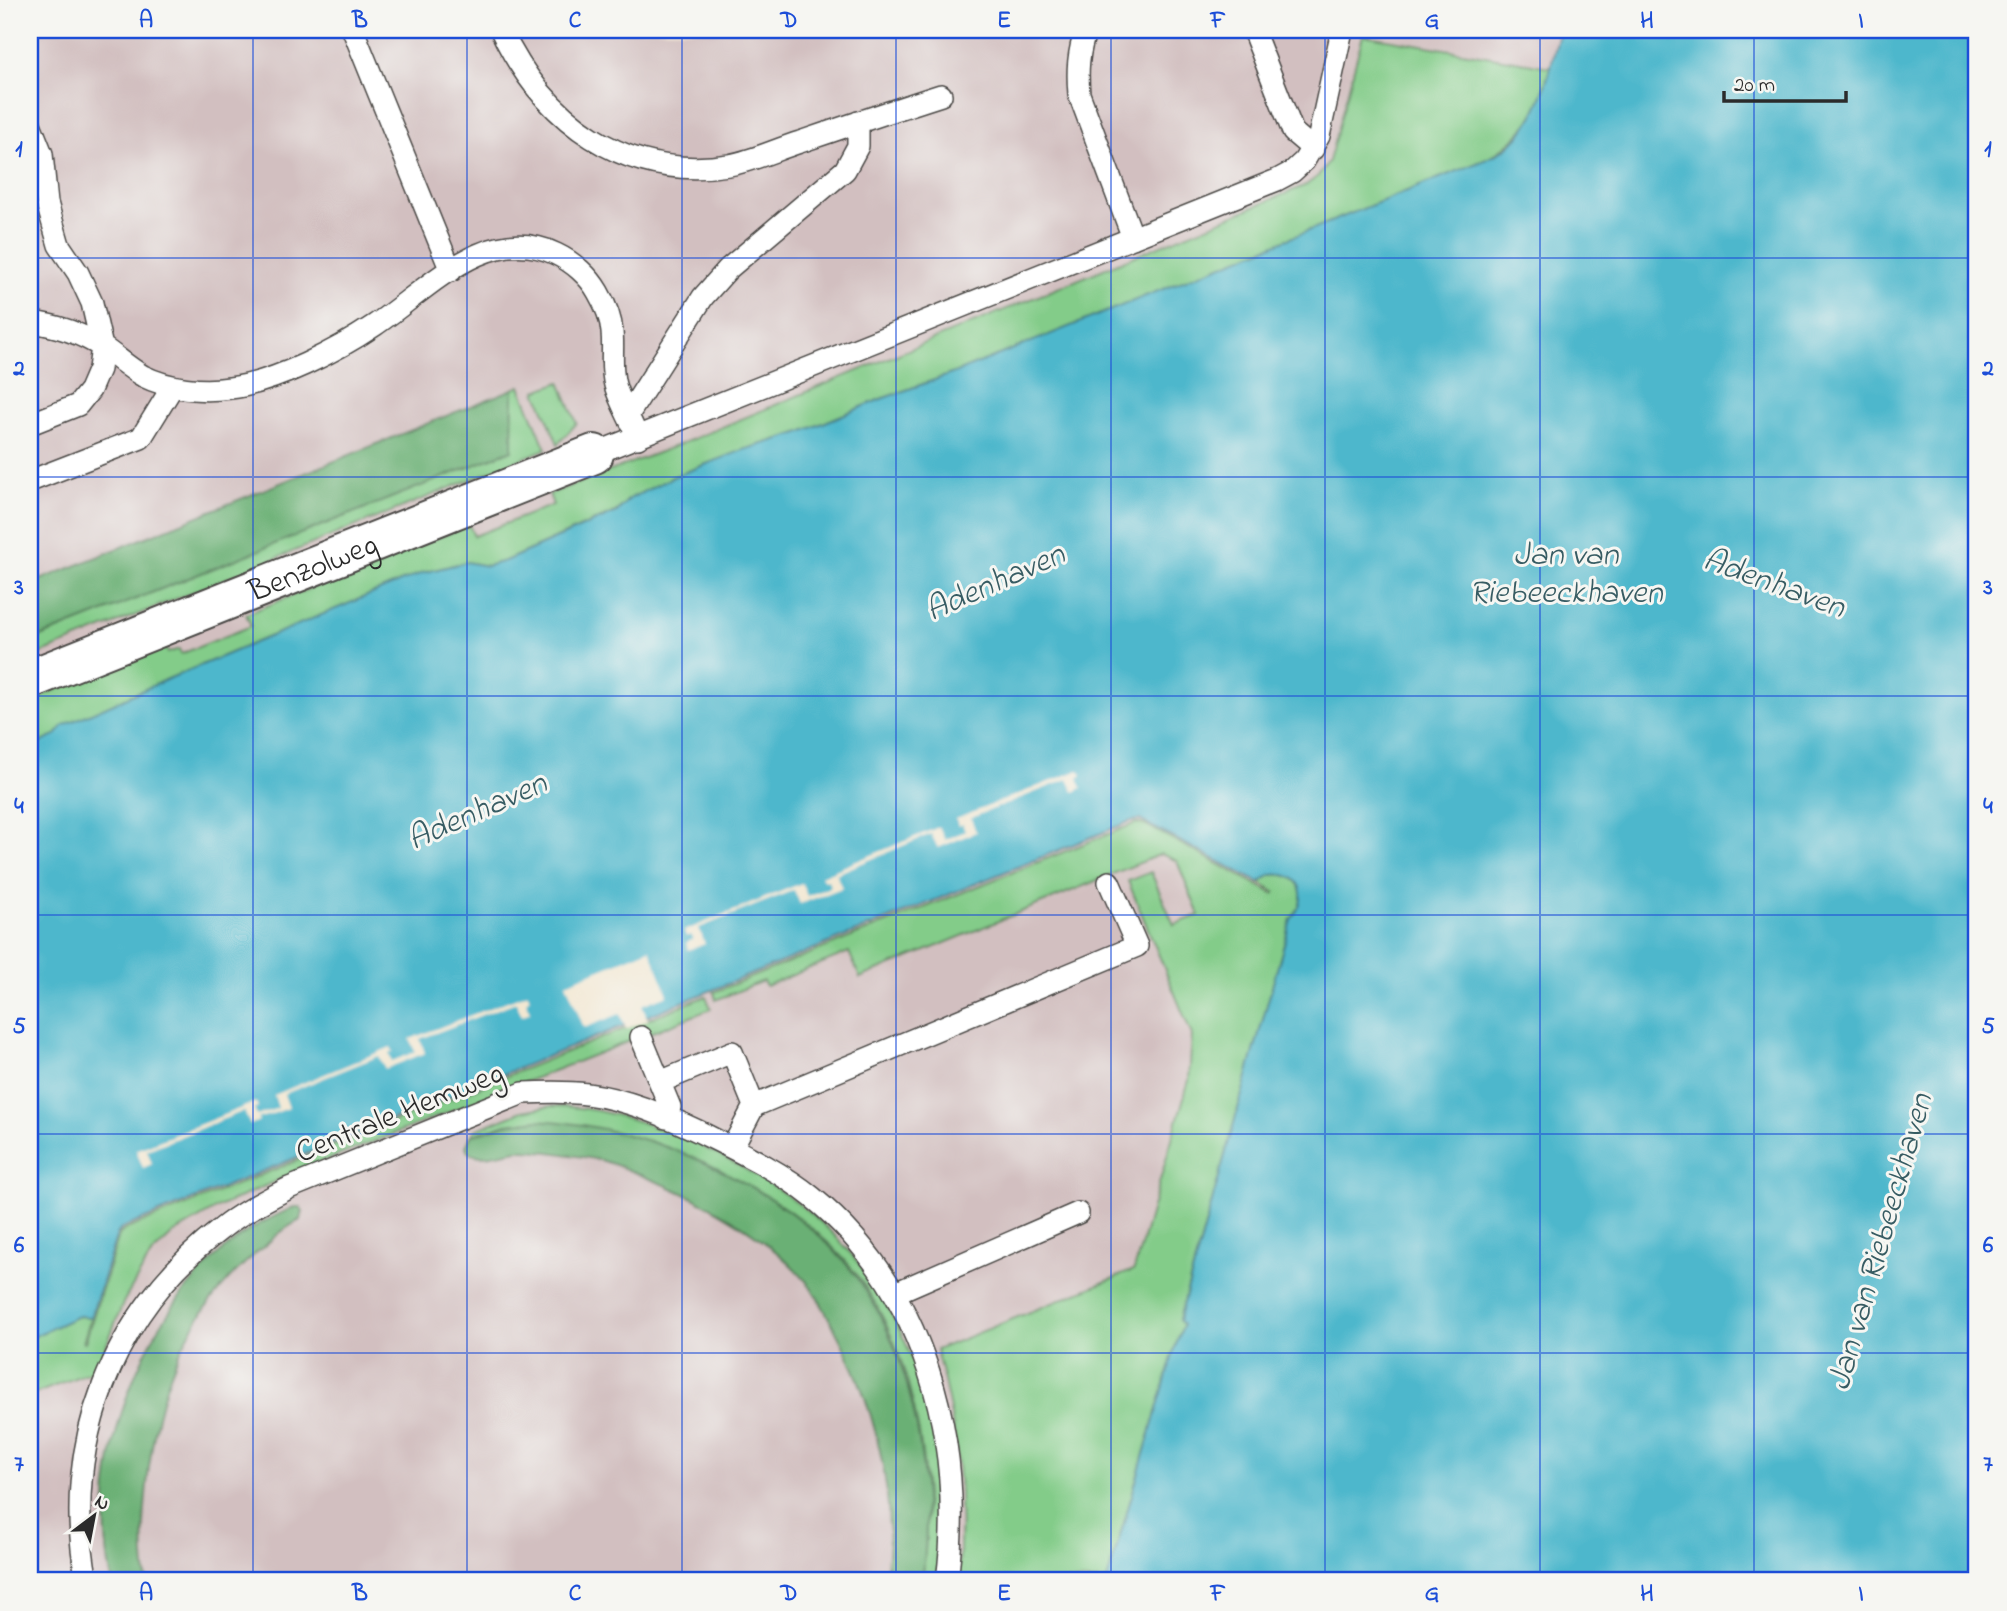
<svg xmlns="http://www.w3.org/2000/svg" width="2007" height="1611" viewBox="0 0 2007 1611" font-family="'Indie Flower',sans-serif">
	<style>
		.industrial { fill: #d2bfc0 }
		.green { fill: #83cc89; stroke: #577c5a; stroke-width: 2 }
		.forest { fill: #6ab075; stroke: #4a6e50; stroke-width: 2 }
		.water { fill: #4eb7cc; stroke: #3c717c; stroke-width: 2 }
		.pier { fill: #f3e7d1 }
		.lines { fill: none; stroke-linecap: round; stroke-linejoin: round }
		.lane-casing { stroke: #494744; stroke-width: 24 }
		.street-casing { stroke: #494744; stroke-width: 42 }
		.lane { stroke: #fff; stroke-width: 21 }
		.street { stroke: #fff; stroke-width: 38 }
		.grid { fill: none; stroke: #1d4ed8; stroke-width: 2; stroke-opacity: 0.55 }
		.labels { text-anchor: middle; stroke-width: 6; stroke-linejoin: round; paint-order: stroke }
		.street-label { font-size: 32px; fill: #2b2b2b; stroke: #f6f6f2 }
		.water-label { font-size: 33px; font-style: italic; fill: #375c63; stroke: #f6f6f2 }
		.neatline { fill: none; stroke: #1d4ed8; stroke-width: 2.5 }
		.grid-label { font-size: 23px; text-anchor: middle; font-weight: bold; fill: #1d4ed8 }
	</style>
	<rect width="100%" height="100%" fill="#f6f6f2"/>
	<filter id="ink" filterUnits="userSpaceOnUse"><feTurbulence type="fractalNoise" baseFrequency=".0143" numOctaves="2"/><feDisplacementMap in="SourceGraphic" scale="14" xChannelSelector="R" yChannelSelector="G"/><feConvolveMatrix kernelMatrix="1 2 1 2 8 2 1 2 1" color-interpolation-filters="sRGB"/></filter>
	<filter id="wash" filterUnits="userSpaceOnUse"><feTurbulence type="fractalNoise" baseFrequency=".00686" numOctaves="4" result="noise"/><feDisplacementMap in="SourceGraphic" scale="28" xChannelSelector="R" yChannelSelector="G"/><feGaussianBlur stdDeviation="1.57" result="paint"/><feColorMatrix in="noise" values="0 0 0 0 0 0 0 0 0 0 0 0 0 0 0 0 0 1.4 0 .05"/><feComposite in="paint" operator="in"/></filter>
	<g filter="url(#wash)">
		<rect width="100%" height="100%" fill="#f3e7d1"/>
		<path class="industrial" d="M 30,30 L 1977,30 L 1977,1581 L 30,1581 Z"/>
		<path class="green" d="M 1363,35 L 1550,67 C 1540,111 1526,136 1487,159 L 954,373 L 881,399 L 799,433 L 743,450 L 673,477 L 629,499 L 617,511 L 505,561 L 487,566 L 466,562 L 422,573 L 168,679 L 65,725 L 57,734 L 30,749 L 30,700 L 165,646 L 168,653 L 179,649 L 181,654 L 251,626 L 246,614 L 469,525 L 474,536 L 553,505 L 549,494 L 681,444 L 1306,185 L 1317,177 L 1329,161 Z
			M 560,382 L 577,423 L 558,444 L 536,391 Z
			M 520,386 L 546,449 L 30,658 L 30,641 L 511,450 L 513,389 Z
			M 1136,823 L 1146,825 L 1274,894 L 1275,892 L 1260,883 L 1270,875 C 1302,870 1310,897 1291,920 L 1179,1319 L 1183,1325 L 1174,1351 L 1107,1581 L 958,1581 C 965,1500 958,1429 936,1350 L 1134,1270 L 1189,1080 L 1192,1035 L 1128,881 L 1151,872 L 1174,925 L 1199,915 L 1177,861 L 1161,854 L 860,978 L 849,952 L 766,986 L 763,981 L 716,1000 L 714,992 Z
			M 706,996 L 711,1009 L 289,1175 L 219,1207 L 173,1234 L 151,1255 L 124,1301 L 97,1369 L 30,1396 L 30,1338 L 78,1316 L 91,1317 L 83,1342 L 85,1342 L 119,1235 L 124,1230 Z
			M 551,1106 C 602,1106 653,1124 699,1145 C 743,1166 788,1192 824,1225 C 915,1310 960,1460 936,1581 L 922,1581 C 936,1475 915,1337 841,1256 C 810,1222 774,1199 734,1179 C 699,1160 665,1144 626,1135 C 568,1123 528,1112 471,1136 L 475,1130 L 522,1111 Z"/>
		<path class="forest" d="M 513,389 L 512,450 L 30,641 L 30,584 Z
			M 537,1120 C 595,1123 657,1140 710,1165 C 834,1224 894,1298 918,1433 C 926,1482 929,1532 922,1581 L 885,1581 C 899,1495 874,1401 833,1326 C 825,1311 817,1294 806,1281 C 763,1232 702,1199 643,1176 C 630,1171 616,1164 603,1161 C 586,1157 536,1149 519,1150 C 505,1151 480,1161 468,1152 L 466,1146 L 471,1136 L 506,1124 Z
			M 294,1207 L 300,1207 L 303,1211 L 301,1220 C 284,1227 268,1243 254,1255 C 182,1318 156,1392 147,1485 C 144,1517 141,1550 147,1581 L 112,1581 C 86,1462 139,1316 234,1241 C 252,1226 273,1217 294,1207 Z"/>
		<path class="water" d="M 1560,30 L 1977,30 L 1977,1581 L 1107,1581 L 1174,1351 L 1183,1325 L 1179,1320 L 1291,919 C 1310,897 1302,870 1270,875 L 1260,883 L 1140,820 L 1131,821 L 122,1228 L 117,1234 L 91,1317 L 78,1316 L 30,1338 L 30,749 L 57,734 L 64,725 L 168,679 L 422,573 L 466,562 L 487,566 L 505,561 L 617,512 L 629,499 L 673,477 L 743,450 L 799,433 L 881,399 L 954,373 L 1487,159 C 1494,155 1504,151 1510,145 C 1543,116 1549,70 1560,30 Z"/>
		<path class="pier" d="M 1079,770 L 1082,775 L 1078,778 L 1082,788 L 1074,792 L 1068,779 L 971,818 L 976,832 L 938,848 L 931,834 L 836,874 L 842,888 L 800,904 L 794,890 L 699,928 L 705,944 L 688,950 L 686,943 L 693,939 L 691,935 L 686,937 L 684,931 L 802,883 L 807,896 L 830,887 L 828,880 L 824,881 L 821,876 L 939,827 L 945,840 L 965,831 L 962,824 L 958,826 L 956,819 Z
			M 650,949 L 668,995 L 642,1005 L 648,1020 L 626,1029 L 620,1014 L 584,1028 L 566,983 Z
			M 528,993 L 530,998 L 526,1001 L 530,1012 L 522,1016 L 516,1002 L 420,1039 L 425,1053 L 385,1069 L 379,1056 L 284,1094 L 289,1108 L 258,1119 L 259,1121 L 250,1125 L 244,1111 L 147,1150 L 152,1164 L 143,1168 L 136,1150 L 256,1102 L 258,1107 L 254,1109 L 257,1116 L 278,1108 L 274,1095 L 391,1047 L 393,1052 L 389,1054 L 392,1061 L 415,1052 L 410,1039 Z"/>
	</g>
	<g filter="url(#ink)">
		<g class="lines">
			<g class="lane-casing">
				<path id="lane" d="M 353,30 L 451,271
					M 501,30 C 544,121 624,181 729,165 C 753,161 777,149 800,142 C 847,126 894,110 941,95
					M 1086,30 C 1078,52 1077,71 1079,94 L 1133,238
					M 1253,30 L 1293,132 L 1313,149
					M 30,124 L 42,154 L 47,203 L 59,245 L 78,273 L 92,303 L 102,347 L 99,369 L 90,390 L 78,405 L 30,424
					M 30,322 C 56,325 81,333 104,348 C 117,357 129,368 143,376 C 169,389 202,392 230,388 C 275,383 338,350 375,325 C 427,290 488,221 556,254 C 573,262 589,276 598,292 C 605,304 611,318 612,332 C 614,350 610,367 615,385 C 620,403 631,420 638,438
					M 628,415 L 703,297 L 728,269 L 845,170 L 858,146 L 858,122
					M 594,454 L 1277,180 L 1292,172 L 1304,161 L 1319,136 L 1342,30
					M 30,481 L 141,438 L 173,386
					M 641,1037 L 670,1107 L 666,1118
					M 660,1082 L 732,1052 L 754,1106
					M 732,1148 L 754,1106 L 1137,946 L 1109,882
					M 895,1293 L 1078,1213
					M 87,1581 C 60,1447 112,1312 221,1229 C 242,1212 266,1200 289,1188 L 523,1093 C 544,1092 565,1091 587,1094 C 628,1099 679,1121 716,1140 C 748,1156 784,1174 812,1197 C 925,1289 965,1441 947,1581"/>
			</g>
			<g class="street-casing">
				<g id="street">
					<path id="s1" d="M 30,679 L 594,454"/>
				</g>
			</g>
			<use href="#lane" class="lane"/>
			<use href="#street" class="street"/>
		</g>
	</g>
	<path class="grid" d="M 253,30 L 253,1581M 467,30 L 467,1581M 682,30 L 682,1581M 896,30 L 896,1581M 1111,30 L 1111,1581M 1325,30 L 1325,1581M 1540,30 L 1540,1581M 1754,30 L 1754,1581M 30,258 L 1977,258M 30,477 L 1977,477M 30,696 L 1977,696M 30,915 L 1977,915M 30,1134 L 1977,1134M 30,1353 L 1977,1353"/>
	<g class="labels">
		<g class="street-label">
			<text dy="11" stroke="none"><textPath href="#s1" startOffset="304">Benzolweg</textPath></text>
			<text transform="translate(399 1111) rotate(-22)" y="11">Centrale Hemweg</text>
		</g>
		<g class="water-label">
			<text x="1566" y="564">Jan van<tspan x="1566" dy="38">Riebeeckhaven</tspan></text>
			<text transform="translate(994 580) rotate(-24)" y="12">Adenhaven</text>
			<text transform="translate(1775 581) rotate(20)" y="12">Adenhaven</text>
			<text transform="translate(476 809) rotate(-24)" y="12">Adenhaven</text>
			<text transform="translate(1878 1241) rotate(-74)" y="12">Jan van Riebeeckhaven</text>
		</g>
	</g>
	<rect width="2007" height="1611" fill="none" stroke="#f6f6f2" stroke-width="77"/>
	<g transform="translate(94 1516) rotate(32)" stroke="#f6f6f2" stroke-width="5" paint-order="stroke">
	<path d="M0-5L12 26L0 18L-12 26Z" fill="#2b2b2b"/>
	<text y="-10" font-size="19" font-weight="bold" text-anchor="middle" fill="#2b2b2b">N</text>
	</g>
	<path d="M1724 91v10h122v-10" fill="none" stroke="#2b2b2b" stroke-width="3.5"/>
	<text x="1734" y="91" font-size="21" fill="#2b2b2b" stroke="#f6f6f2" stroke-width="5" paint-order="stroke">20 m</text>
	<rect x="38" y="38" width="1930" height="1534" class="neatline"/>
	<g class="grid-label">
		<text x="146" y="27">A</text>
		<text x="360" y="27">B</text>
		<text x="575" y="27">C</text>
		<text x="789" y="27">D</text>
		<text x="1004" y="27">E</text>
		<text x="1218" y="27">F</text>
		<text x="1432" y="27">G</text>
		<text x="1647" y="27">H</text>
		<text x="1861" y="27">I</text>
		<text x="19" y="156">1</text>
		<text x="1988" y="156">1</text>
		<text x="19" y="375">2</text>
		<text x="1988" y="375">2</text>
		<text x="19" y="594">3</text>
		<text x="1988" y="594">3</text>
		<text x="19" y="813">4</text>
		<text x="1988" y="813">4</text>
		<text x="19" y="1033">5</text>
		<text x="1988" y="1033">5</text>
		<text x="19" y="1252">6</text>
		<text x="1988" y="1252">6</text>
		<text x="19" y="1471">7</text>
		<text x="1988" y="1471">7</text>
		<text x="146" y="1600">A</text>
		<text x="360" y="1600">B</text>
		<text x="575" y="1600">C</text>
		<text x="789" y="1600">D</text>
		<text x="1004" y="1600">E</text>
		<text x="1218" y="1600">F</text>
		<text x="1432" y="1600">G</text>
		<text x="1647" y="1600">H</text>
		<text x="1861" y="1600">I</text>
	</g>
</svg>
